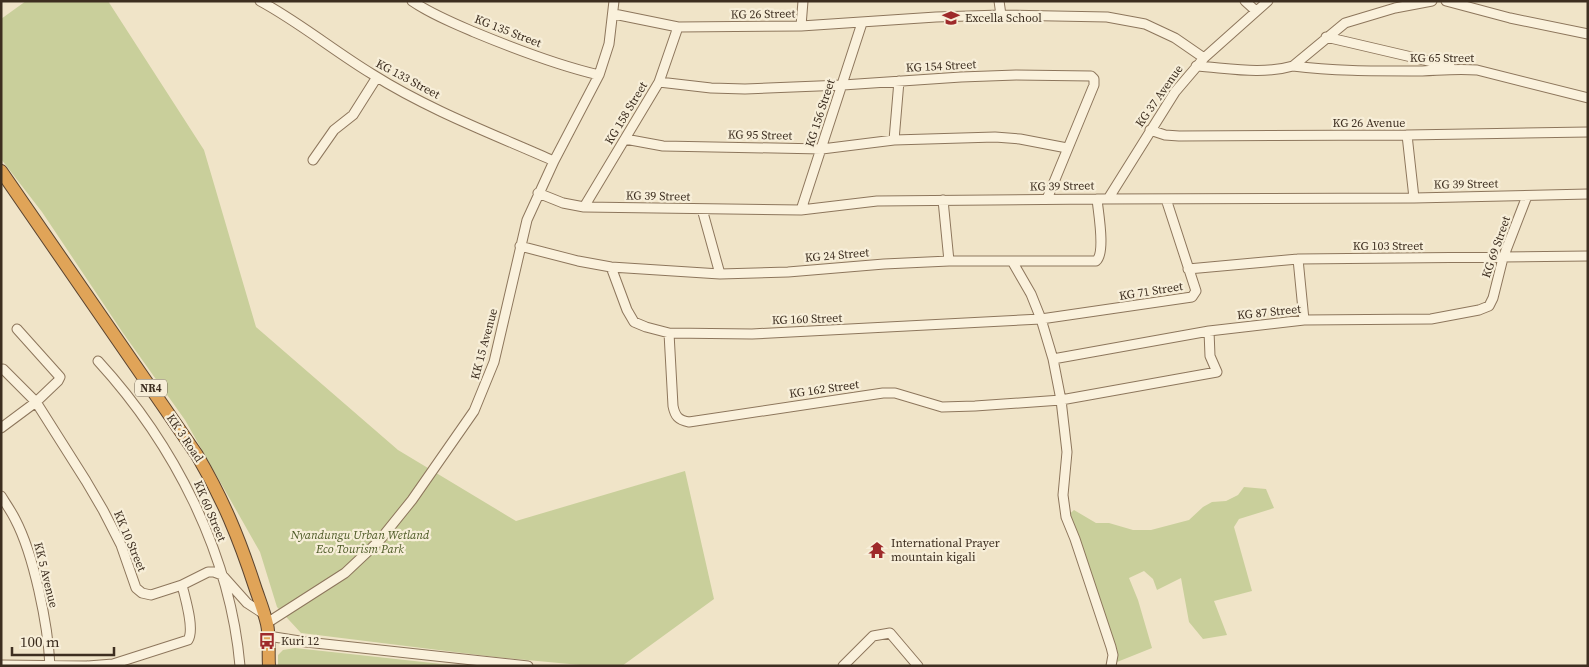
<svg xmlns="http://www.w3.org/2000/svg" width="1589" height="667" viewBox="0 0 1589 667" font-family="'Source Serif 4',serif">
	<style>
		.green { fill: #c9cf9b }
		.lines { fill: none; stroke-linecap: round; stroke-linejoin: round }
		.minor-casing { stroke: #8d765c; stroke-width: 11 }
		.highway-casing { stroke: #5b4430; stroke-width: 14 }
		.minor { stroke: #faf1dc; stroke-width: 9 }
		.highway { stroke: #e0a458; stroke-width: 12 }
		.labels { text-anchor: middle; stroke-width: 4.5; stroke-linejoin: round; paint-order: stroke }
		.shield { fill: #f7eed8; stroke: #756857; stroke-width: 1 }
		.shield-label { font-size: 11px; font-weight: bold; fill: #3d2e20 }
		.street-label { font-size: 12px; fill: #3d2e20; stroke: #f7eed8 }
		.poi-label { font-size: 12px; fill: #3d2e20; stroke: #f7eed8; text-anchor: start }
		.park-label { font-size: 12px; font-style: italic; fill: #4d5a26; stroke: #f7eed8 }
	</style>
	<rect width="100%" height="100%" fill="#f0e4c8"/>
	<path class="green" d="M 26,1 L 108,1 L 204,150 L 256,327 L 398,450 L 516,521 L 685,471 L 714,599 L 622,666 L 591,666 L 495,657 L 301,633 L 277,607 L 260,552 L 185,420 L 123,333 L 42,212 L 1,159 L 1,19 Z
		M 1244,487 L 1266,489 L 1274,508 L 1239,519 L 1234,527 L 1252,591 L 1214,601 L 1227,635 L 1203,639 L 1189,622 L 1181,578 L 1157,590 L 1153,579 L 1144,571 L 1129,578 L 1138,600 L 1152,648 L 1112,664 L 1066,517 L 1074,510 L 1096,523 L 1109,523 L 1133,530 L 1151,530 L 1189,520 L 1203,507 L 1212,502 L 1226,501 L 1238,495 Z
		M 295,648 L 460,666 L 278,666 L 278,655 L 283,650 Z"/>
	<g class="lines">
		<g class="minor-casing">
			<path id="minor" d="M 260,1 C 299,22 334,51 372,74 C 429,110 493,134 554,161
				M 412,1 C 431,14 453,23 474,32 C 515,49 556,65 599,75
				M 999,1 L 1001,15
				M 1245,1 L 1256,11
				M 1446,1 L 1510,18 L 1588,34
				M 614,14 L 678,27 L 801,26 L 936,17 L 1001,15 L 1107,17 L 1145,24 L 1175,38 L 1204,58
				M 801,26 L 803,1
				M 1326,37 L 1450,66
				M 1196,66 C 1228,68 1262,75 1293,66 L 1345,23 L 1395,8 L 1432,1
				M 1293,66 C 1332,71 1373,71 1412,71 C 1434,71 1455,68 1477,70 L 1588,98
				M 659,82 L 711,88 L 745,89 L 843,85 L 961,77 L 1016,75 L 1091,76 L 1094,79 L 1094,85 L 1047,199
				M 1150,130 L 1165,135 L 1179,136 L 1407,135 L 1588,132
				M 1407,135 L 1414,198
				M 625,139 L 663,146 L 822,149 L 894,140 L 995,137 L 1020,139 L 1067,148
				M 894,140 L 899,81
				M 313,160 L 334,130 L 353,115 L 377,77
				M 538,193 L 563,203 L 584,207 L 801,210 L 877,201 L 1097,199 L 1414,198 L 1588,194
				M 1108,199 L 1175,92 L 1204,58 L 1268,1
				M 943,200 L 949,261
				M 584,207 L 659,82 L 678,27
				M 702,209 L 720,274
				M 801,210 L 862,23
				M 520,246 L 578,261 L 611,267 L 720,274 L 788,272 L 884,264 L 949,261 L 1012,261 L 1031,294 L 1041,319 L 1053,359 L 1061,400 L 1067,452 L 1063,495 L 1066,517 L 1075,539 L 1111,647 L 1113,655 L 1111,666
				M 1298,259 L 1304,320
				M 1012,261 L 1096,261 C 1106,253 1098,211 1097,199
				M 611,267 L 627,310 L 634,322 L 646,327 L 669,333 L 752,334 L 1041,319 L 1192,297 L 1196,291 L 1166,199
				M 1188,269 L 1298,259 L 1588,256
				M 669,333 L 673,406 C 675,416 678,420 689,422 L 883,393 L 895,393 L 942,407 L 975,406 L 1061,400 L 1217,372 L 1210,356 L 1209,331
				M 1053,359 L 1209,331 L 1304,320 L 1431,319 L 1479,310 L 1489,306 L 1493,298 L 1503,258 L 1527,196
				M 98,361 C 174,444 230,553 240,666
				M 3,369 L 36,402 L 86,481 L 103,510 L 121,545 L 136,588 L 142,593 L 151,595 L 182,585 L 208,572 L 214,572 L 222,575 L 247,603 L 264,614
				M 1,428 L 36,402 L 58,381 L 60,377 L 17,329
				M 1,496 C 6,504 11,511 15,519 C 34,555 48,625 50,666
				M 267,623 L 345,573 L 379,541 L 412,500 L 474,411 L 494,362 L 527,220 L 554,161 L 599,75 L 609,44 L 614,1
				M 268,636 L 306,642 L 528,666
				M 1,665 L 87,666
				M 88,666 L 113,664 L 188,640 C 195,629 185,598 182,585
				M 843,666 L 873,636 L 890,633 L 918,666"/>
		</g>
		<g class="highway-casing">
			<path id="highway" d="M 1,171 L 197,455 C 223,499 239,538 255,587 C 259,599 264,611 267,624 C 270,637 268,652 269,666"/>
		</g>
		<use href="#minor" class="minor"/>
		<use href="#highway" class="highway"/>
	</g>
	<defs>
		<g id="school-bare" transform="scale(1.35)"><path d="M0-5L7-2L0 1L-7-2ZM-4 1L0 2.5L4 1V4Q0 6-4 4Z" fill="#9e2a2b" stroke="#f7eed8" stroke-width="2.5" paint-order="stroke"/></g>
		<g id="temple-bare" transform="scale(1.35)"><path d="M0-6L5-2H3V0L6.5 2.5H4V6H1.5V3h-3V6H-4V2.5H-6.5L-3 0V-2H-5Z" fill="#9e2a2b" stroke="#f7eed8" stroke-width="2.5" paint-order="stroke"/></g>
		<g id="bus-bare" transform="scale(1.35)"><path d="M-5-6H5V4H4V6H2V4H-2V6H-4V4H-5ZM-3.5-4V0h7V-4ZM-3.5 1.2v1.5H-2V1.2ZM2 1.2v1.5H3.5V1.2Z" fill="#9e2a2b" stroke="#f7eed8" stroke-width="2.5" paint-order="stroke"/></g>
	</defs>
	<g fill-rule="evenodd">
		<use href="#school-bare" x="951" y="18"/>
		<use href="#temple-bare" x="877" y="550"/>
		<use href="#bus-bare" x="267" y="641"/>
	</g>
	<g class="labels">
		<rect class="shield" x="135" y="379.5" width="32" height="17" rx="4"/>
		<g class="shield-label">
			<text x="151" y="392">NR4</text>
		</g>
		<g class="street-label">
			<text transform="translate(763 14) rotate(-1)" y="4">KG 26 Street</text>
			<text transform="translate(508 31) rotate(21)" y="4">KG 135 Street</text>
			<text x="1442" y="62">KG 65 Street</text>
			<text transform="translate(941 66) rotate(-3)" y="4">KG 154 Street</text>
			<text transform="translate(408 79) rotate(28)" y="4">KG 133 Street</text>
			<text transform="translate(1159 96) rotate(-55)" y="4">KG 37 Avenue</text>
			<text transform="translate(626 113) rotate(-59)" y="4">KG 158 Street</text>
			<text transform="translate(820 113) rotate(-72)" y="4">KG 156 Street</text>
			<text x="1369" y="127">KG 26 Avenue</text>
			<text transform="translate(760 135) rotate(1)" y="4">KG 95 Street</text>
			<text transform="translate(1466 184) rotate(-1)" y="4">KG 39 Street</text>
			<text transform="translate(1062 186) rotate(-1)" y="4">KG 39 Street</text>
			<text transform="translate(658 196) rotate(1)" y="4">KG 39 Street</text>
			<text x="1388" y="250">KG 103 Street</text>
			<text transform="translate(1496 247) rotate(-71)" y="4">KG 69 Street</text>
			<text transform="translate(837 255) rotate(-5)" y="4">KG 24 Street</text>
			<text transform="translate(1151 291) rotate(-9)" y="4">KG 71 Street</text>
			<text transform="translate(1269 312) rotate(-6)" y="4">KG 87 Street</text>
			<text transform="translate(807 319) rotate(-2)" y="4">KG 160 Street</text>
			<text transform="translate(484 344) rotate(-75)" y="4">KK 15 Avenue</text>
			<text transform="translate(824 389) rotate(-8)" y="4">KG 162 Street</text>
			<text transform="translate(185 438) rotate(56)" y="4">KK 3 Road</text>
			<text transform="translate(210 511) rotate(67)" y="4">KK 60 Street</text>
			<text transform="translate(130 541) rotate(67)" y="4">KK 10 Street</text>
			<text transform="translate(46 575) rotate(76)" y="4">KK 5 Avenue</text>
		</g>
		<g class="poi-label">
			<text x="965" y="22">Excella School</text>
			<text x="891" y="547">International Prayer<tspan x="891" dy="14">mountain kigali</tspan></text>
			<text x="281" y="645">Kuri 12</text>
		</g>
		<g class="park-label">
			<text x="360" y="539">Nyandungu Urban Wetland<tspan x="360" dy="14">Eco Tourism Park</tspan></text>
		</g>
	</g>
	<rect width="1589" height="667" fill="none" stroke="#3d2e20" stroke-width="5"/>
	<path d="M12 647v8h102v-8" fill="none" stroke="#3d2e20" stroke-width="2.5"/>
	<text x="20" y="647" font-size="15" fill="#3d2e20" stroke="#f7eed8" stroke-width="4" paint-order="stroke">100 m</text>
</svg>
